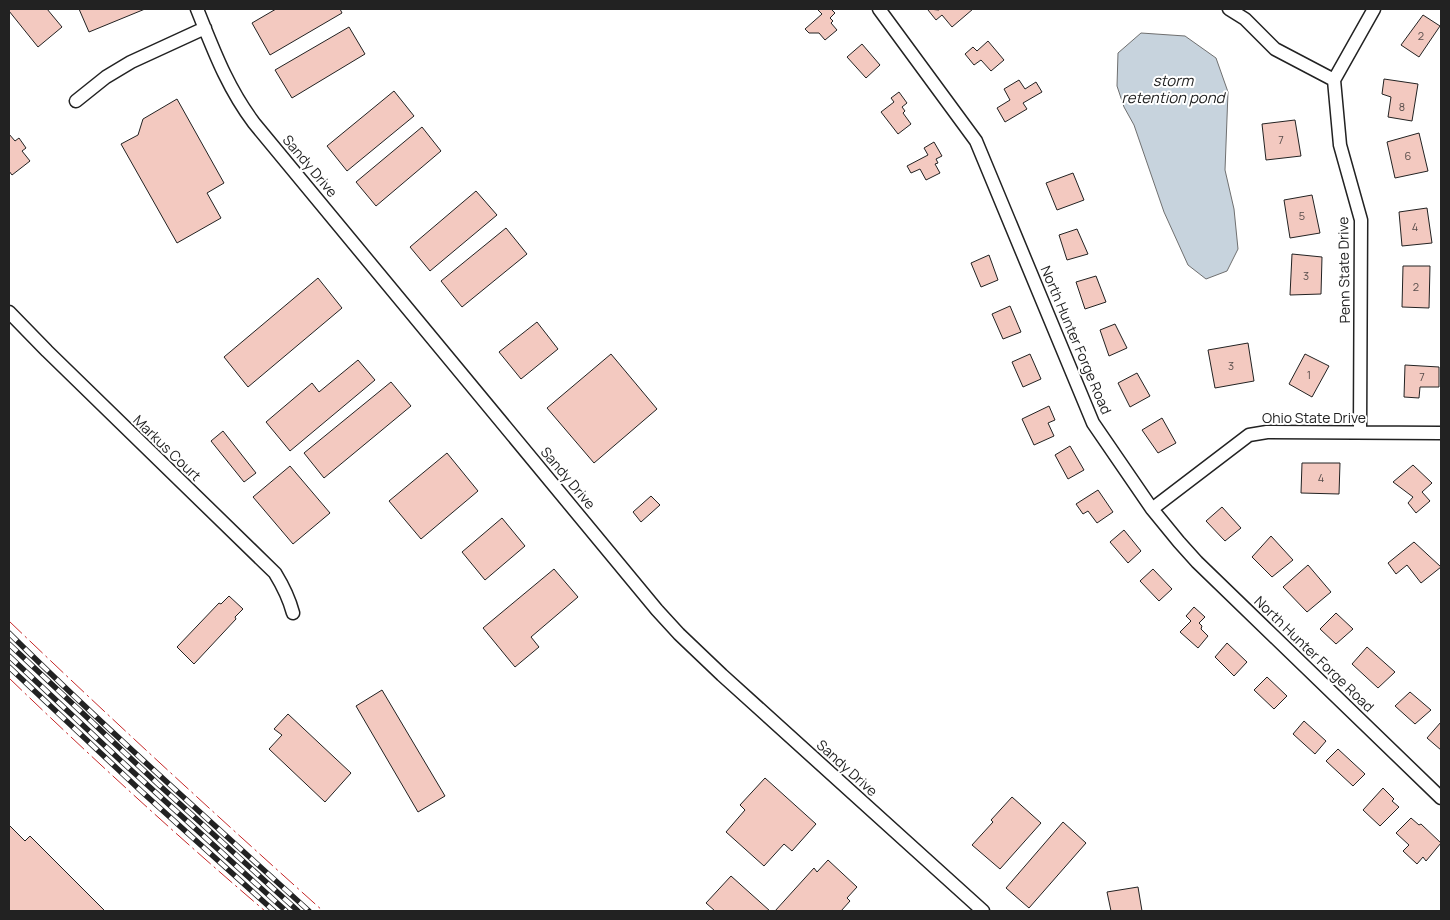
<svg xmlns="http://www.w3.org/2000/svg" width="1450" height="920" viewBox="0 0 1450 920" font-family="Manrope,sans-serif">
	<style>
		.water { fill: #c7d3dd; stroke: #6f6f6f }
		.building { fill: #f3c9c0; stroke: #222 }
		.lines { fill: none; stroke-linecap: round; stroke-linejoin: round }
		.street-casing { stroke: #222; stroke-width: 15 }
		.street { stroke: #fff; stroke-width: 12 }
		.rail-casing { stroke: #222; stroke-width: 5.5 }
		.rail { stroke: #fff; stroke-width: 4; stroke-dasharray: 11; stroke-linecap: butt }
		.power { stroke: #c62828; stroke-width: 1; stroke-dasharray: 18 4 2.5 4; stroke-linecap: butt }
		.labels { text-anchor: middle; stroke-width: 4; stroke-linejoin: round; paint-order: stroke }
		.number-label { font-size: 11px; fill: #564c4a }
		.street-label { font-size: 14px; fill: #222; stroke: #fff }
		.water-label { font-size: 15px; font-style: italic; fill: #222; stroke: #fff }
	</style>
	<rect width="100%" height="100%" fill="#fff"/>
	<path class="water" d="M 1141,33 L 1185,36 L 1216,58 L 1228,92 L 1225,170 L 1234,209 L 1238,249 L 1227,271 L 1206,279 L 1188,265 L 1164,212 L 1134,125 L 1124,107 L 1117,86 L 1118,53 Z"/>
	<path class="building" d="M 9,9 L 47,9 L 62,27 L 38,47 L 9,11 Z
		M 79,9 L 145,9 L 89,32 Z
		M 276,9 L 340,9 L 342,13 L 270,55 L 252,23 Z
		M 817,9 L 831,9 L 835,13 L 830,18 L 833,21 L 831,23 L 837,30 L 825,40 L 819,33 L 809,33 L 805,29 L 822,14 Z
		M 928,9 L 939,10 L 940,9 L 973,9 L 952,27 L 942,15 L 936,20 L 928,10 Z
		M 1423,15 L 1440,26 L 1419,57 L 1401,45 Z
		M 349,27 L 365,54 L 292,98 L 275,70 Z
		M 988,41 L 1004,60 L 991,71 L 981,60 L 974,65 L 965,54 L 973,47 L 977,51 Z
		M 862,44 L 880,65 L 866,78 L 847,57 Z
		M 1384,79 L 1418,84 L 1412,121 L 1388,117 L 1391,97 L 1382,94 Z
		M 1019,80 L 1025,89 L 1036,82 L 1042,92 L 1023,103 L 1027,109 L 1005,122 L 997,108 L 1010,100 L 1004,89 Z
		M 394,91 L 414,116 L 347,171 L 327,146 Z
		M 899,92 L 907,103 L 902,107 L 905,111 L 903,113 L 911,124 L 898,134 L 881,112 L 894,102 L 891,98 Z
		M 177,99 L 224,183 L 207,193 L 221,218 L 177,243 L 121,144 L 138,135 L 143,119 Z
		M 1295,120 L 1301,156 L 1266,160 L 1262,124 Z
		M 422,127 L 441,151 L 376,206 L 356,182 Z
		M 1419,133 L 1428,171 L 1395,178 L 1387,142 Z
		M 9,134 L 15,141 L 19,138 L 26,148 L 22,151 L 30,161 L 12,175 L 9,171 Z
		M 934,142 L 942,156 L 936,159 L 938,163 L 935,164 L 940,173 L 926,180 L 920,169 L 911,173 L 907,166 L 928,155 L 924,148 Z
		M 1073,173 L 1084,200 L 1057,210 L 1046,183 Z
		M 476,191 L 497,215 L 430,271 L 410,247 Z
		M 1312,195 L 1320,233 L 1290,238 L 1284,200 Z
		M 1427,208 L 1432,243 L 1402,246 L 1399,212 Z
		M 506,228 L 527,254 L 462,307 L 441,281 Z
		M 1077,229 L 1088,254 L 1067,260 L 1059,235 Z
		M 1292,254 L 1322,257 L 1321,294 L 1290,295 Z
		M 989,255 L 998,280 L 981,287 L 971,263 Z
		M 1403,266 L 1430,266 L 1429,308 L 1402,307 Z
		M 1096,276 L 1106,302 L 1085,309 L 1076,282 Z
		M 318,278 L 342,308 L 248,387 L 224,357 Z
		M 1010,306 L 1021,332 L 1003,339 L 992,314 Z
		M 537,322 L 558,349 L 521,379 L 499,352 Z
		M 1115,324 L 1127,348 L 1109,356 L 1100,330 Z
		M 1248,343 L 1254,381 L 1215,388 L 1208,350 Z
		M 611,354 L 657,409 L 594,463 L 547,408 Z
		M 1030,354 L 1041,379 L 1023,387 L 1012,362 Z
		M 1305,354 L 1329,366 L 1312,397 L 1289,384 Z
		M 358,360 L 375,380 L 290,451 L 266,422 L 312,383 L 319,392 Z
		M 1405,365 L 1439,367 L 1439,387 L 1420,387 L 1419,398 L 1404,397 Z
		M 1137,373 L 1150,396 L 1130,407 L 1118,383 Z
		M 391,382 L 411,406 L 324,478 L 304,453 Z
		M 1049,406 L 1055,420 L 1048,423 L 1054,436 L 1034,445 L 1022,419 Z
		M 1162,418 L 1176,443 L 1158,453 L 1142,430 Z
		M 223,431 L 256,473 L 244,482 L 211,441 Z
		M 1070,446 L 1084,470 L 1068,479 L 1055,455 Z
		M 447,453 L 478,491 L 421,539 L 389,501 Z
		M 1302,463 L 1340,463 L 1339,494 L 1301,493 Z
		M 1413,465 L 1432,483 L 1422,492 L 1430,501 L 1416,513 L 1408,503 L 1413,497 L 1393,482 Z
		M 290,466 L 330,513 L 293,544 L 253,497 Z
		M 1098,490 L 1113,512 L 1097,523 L 1088,511 L 1083,514 L 1076,504 Z
		M 651,496 L 660,505 L 641,522 L 633,512 Z
		M 1222,507 L 1241,528 L 1225,541 L 1206,521 Z
		M 502,518 L 525,546 L 485,580 L 462,552 Z
		M 1124,530 L 1141,551 L 1128,563 L 1110,542 Z
		M 1271,536 L 1293,560 L 1272,577 L 1252,557 Z
		M 1414,542 L 1441,567 L 1421,583 L 1407,565 L 1396,574 L 1388,563 Z
		M 1308,565 L 1331,592 L 1307,612 L 1283,587 Z
		M 554,569 L 578,597 L 531,637 L 539,647 L 515,667 L 483,628 Z
		M 1153,569 L 1172,589 L 1159,601 L 1140,581 Z
		M 229,596 L 243,609 L 235,617 L 236,619 L 194,664 L 177,647 L 219,603 L 221,604 Z
		M 1194,607 L 1205,617 L 1199,623 L 1202,626 L 1201,629 L 1208,636 L 1198,648 L 1180,632 L 1191,621 L 1186,616 Z
		M 1336,613 L 1353,629 L 1336,644 L 1320,629 Z
		M 1227,643 L 1247,662 L 1234,676 L 1215,657 Z
		M 1367,647 L 1395,672 L 1378,688 L 1352,664 Z
		M 1267,677 L 1287,696 L 1274,709 L 1254,690 Z
		M 382,690 L 445,796 L 418,812 L 356,706 Z
		M 1410,692 L 1431,710 L 1415,724 L 1395,706 Z
		M 288,714 L 351,773 L 325,802 L 269,749 L 282,735 L 274,729 Z
		M 1304,721 L 1326,741 L 1315,754 L 1293,734 Z
		M 1441,722 L 1441,750 L 1427,738 Z
		M 1338,749 L 1365,774 L 1353,786 L 1326,761 Z
		M 765,778 L 816,824 L 792,851 L 784,844 L 764,866 L 726,832 L 745,810 L 740,805 Z
		M 1383,788 L 1394,799 L 1392,801 L 1399,807 L 1380,826 L 1363,810 Z
		M 1012,797 L 1041,823 L 1000,869 L 972,845 L 993,822 L 991,820 Z
		M 1411,818 L 1419,825 L 1421,824 L 1441,843 L 1426,861 L 1423,857 L 1417,864 L 1403,851 L 1409,845 L 1396,833 Z
		M 1063,822 L 1086,843 L 1029,908 L 1006,888 Z
		M 9,825 L 25,841 L 30,836 L 105,911 L 9,911 Z
		M 828,860 L 857,887 L 847,898 L 850,901 L 841,911 L 775,911 L 814,868 L 817,872 Z
		M 731,876 L 770,911 L 715,911 L 706,903 Z
		M 1138,887 L 1142,911 L 1111,911 L 1107,892 Z"/>
	<g class="lines">
		<g class="street-casing">
			<path id="street" d="M 197,9 C 214,51 227,87 254,123 L 657,610 L 679,634 L 722,675 L 983,911
				M 879,9 L 976,141 L 1093,423 L 1152,509 L 1179,542 L 1197,562 L 1441,798
				M 1229,9 L 1245,19 L 1275,49 L 1334,80
				M 1334,80 L 1340,145 L 1361,220 L 1360,432
				M 1334,80 L 1374,9
				M 76,101 L 106,77 L 131,62 L 205,28
				M 9,312 L 47,351 L 275,573 C 283,586 289,598 293,613
				M 1152,509 L 1249,435 L 1267,432 L 1441,433"/>
		</g>
		<use href="#street" class="street"/>
		<g class="rail-casing">
			<path id="rail" d="M 9,633 C 106,729 208,819 309,911
				M 9,644 L 158,784 L 298,911
				M 9,656 L 120,760 L 286,911
				M 9,667 L 141,791 L 274,911"/>
		</g>
		<use href="#rail" class="rail"/>
		<path class="power" d="M 9,621 C 112,720 217,816 323,911
			M 9,678 C 92,758 177,836 265,911"/>
	</g>
	<g class="labels">
		<g class="number-label">
			<text x="1421" y="40">2</text>
			<text x="1402" y="111">8</text>
			<text x="1281" y="144">7</text>
			<text x="1408" y="160">6</text>
			<text x="1302" y="220">5</text>
			<text x="1415" y="231">4</text>
			<text x="1306" y="280">3</text>
			<text x="1416" y="291">2</text>
			<text x="1231" y="370">3</text>
			<text x="1309" y="379">1</text>
			<text x="1422" y="381">7</text>
			<text x="1321" y="482">4</text>
		</g>
		<g class="street-label">
			<text transform="translate(310 166) rotate(50)" y="5">Sandy Drive</text>
			<text transform="translate(1344 270) rotate(-91)" y="5">Penn State Drive</text>
			<text transform="translate(1076 340) rotate(67)" y="5">North Hunter Forge Road</text>
			<text x="1314" y="423">Ohio State Drive</text>
			<text transform="translate(167 448) rotate(44)" y="5">Markus Court</text>
			<text transform="translate(568 478) rotate(50)" y="5">Sandy Drive</text>
			<text transform="translate(1314 654) rotate(44)" y="5">North Hunter Forge Road</text>
			<text transform="translate(847 768) rotate(42)" y="5">Sandy Drive</text>
		</g>
		<g class="water-label">
			<text x="1173" y="86">storm<tspan x="1173" dy="17">retention pond</tspan></text>
		</g>
	</g>
	<rect width="1450" height="920" fill="none" stroke="#222222" stroke-width="20"/>
</svg>
